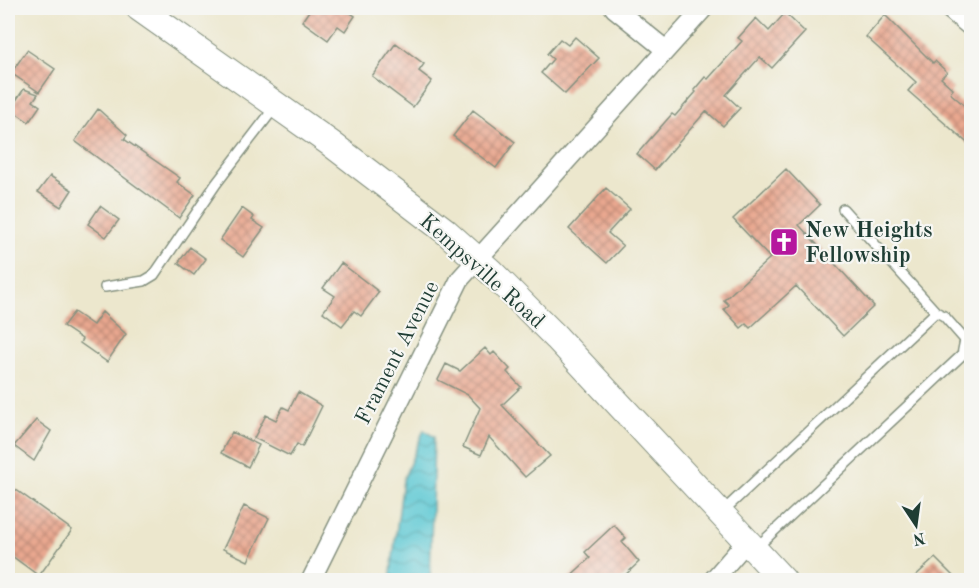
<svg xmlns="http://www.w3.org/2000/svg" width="979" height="588" viewBox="0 0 979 588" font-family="'Old Standard TT',serif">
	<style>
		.water { fill: url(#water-waves); stroke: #3d8284; stroke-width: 1.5 }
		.building { fill: url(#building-cross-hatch) }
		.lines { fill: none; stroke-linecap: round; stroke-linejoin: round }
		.service-casing { stroke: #869280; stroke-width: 12 }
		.minor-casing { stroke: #869280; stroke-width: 21 }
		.secondary-casing { stroke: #869280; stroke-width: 28 }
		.service { stroke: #fff; stroke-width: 9 }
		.minor { stroke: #fff; stroke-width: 18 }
		.secondary { stroke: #fff; stroke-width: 26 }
		.labels { text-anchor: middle; stroke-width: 4.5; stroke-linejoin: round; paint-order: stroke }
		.poi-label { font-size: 22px; font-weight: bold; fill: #1f3d34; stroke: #f6f6f2; text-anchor: start }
		.street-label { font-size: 22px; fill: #1f3d34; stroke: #f6f6f2 }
	</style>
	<defs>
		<pattern id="water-waves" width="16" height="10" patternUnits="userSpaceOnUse" patternTransform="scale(1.5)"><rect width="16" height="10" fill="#5bc8d3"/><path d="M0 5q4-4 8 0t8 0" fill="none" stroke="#4ba4ac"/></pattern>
		<pattern id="building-cross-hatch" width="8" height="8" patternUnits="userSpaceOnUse" patternTransform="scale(1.5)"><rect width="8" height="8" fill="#e9a78f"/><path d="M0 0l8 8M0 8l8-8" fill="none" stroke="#bc8976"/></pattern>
	</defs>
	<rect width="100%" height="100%" fill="#f6f6f2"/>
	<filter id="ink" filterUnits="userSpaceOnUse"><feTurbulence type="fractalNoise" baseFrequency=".0167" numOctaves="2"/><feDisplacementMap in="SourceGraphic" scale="12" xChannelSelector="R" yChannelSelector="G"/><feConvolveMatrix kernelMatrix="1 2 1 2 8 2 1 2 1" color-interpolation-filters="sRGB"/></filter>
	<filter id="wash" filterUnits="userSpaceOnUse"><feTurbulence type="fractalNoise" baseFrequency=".008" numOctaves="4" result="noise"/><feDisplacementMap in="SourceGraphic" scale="24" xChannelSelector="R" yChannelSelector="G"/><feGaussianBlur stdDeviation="1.35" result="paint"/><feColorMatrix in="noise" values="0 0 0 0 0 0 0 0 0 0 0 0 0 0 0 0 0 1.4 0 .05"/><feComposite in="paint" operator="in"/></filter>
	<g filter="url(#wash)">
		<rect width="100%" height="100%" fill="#ece7cd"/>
		<path class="water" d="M 424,430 L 434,437 L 430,580 L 390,580 L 403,480 Z"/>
		<g id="blocks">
			<path class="building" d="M 311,8 L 343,8 L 355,16 L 345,31 L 338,26 L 328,40 L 302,21 Z
				M 785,13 L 805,32 L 772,68 L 760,57 L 726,95 L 740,108 L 723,126 L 706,111 L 655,170 L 637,154 L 672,114 L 675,116 L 696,92 L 694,90 L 705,77 L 708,79 L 742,41 L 738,38 L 756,18 L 769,31 Z
				M 885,15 L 933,63 L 935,61 L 947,72 L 941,78 L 953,89 L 950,93 L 972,112 L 972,147 L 908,91 L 916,82 L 866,37 Z
				M 575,37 L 599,58 L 565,94 L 541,73 L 553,59 L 547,54 L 560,39 L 568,45 Z
				M 396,43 L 424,64 L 419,71 L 432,81 L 413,107 L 372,76 Z
				M 27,50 L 55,69 L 39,92 L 11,73 Z
				M 24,89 L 38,94 L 33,101 L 40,106 L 29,122 L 10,109 Z
				M 98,109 L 127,135 L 124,139 L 180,178 L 177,182 L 195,195 L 179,218 L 75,141 Z
				M 473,110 L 515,142 L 496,168 L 453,136 Z
				M 786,169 L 820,205 L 799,225 L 874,306 L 843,336 L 796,286 L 750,328 L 746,324 L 741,328 L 724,309 L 729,305 L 724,300 L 770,258 L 733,219 Z
				M 50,176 L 72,190 L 61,207 L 38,192 Z
				M 606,188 L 630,209 L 608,233 L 623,246 L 607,263 L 569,229 Z
				M 100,206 L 119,220 L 106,237 L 88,224 Z
				M 242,208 L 254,217 L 252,220 L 264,228 L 243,257 L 220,240 Z
				M 190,247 L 206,259 L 194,275 L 178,263 Z
				M 341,263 L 379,292 L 361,316 L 354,311 L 342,326 L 323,312 L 335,296 L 323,288 Z
				M 74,312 L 93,325 L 102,312 L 126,334 L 107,362 L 80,343 L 82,339 L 63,326 Z
				M 485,348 L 491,355 L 494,352 L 510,369 L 507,372 L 521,387 L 502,405 L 550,456 L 525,477 L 489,437 L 481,455 L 463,447 L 480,408 L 468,395 L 438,380 L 446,364 L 460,371 Z
				M 298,392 L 322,406 L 302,447 L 297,444 L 290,456 L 254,438 L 266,415 L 276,420 L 283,407 L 289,410 Z
				M 36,420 L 51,431 L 34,461 L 14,446 Z
				M 232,432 L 259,445 L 248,467 L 221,453 Z
				M 8,484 L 72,530 L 39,576 L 8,553 Z
				M 244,506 L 269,518 L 248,561 L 223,549 Z
				M 614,525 L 626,538 L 622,542 L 639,562 L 620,580 L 566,580 L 590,558 L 585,552 Z
				M 935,558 L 957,580 L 911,580 Z"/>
		</g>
	</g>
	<g filter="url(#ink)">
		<use href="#blocks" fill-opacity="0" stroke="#869280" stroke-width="1.5"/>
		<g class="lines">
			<g class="service-casing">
				<path id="service" d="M 843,209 L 936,312
					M 105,287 L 144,281 L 154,275 L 216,184 L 275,107
					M 721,513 L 936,312 L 944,316 L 965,340 L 962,355 L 756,548"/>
			</g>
			<g class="minor-casing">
				<path id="minor" d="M 614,8 L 666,50
					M 948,8 L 972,28
					M 311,580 L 460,279 L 704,8
					M 713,580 L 747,541"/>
			</g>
			<g class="secondary-casing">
				<path id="secondary" d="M 139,8 L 330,143 L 444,230 L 490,271 L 557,338 L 783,580"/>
			</g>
			<use href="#service" class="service"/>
			<use href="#minor" class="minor"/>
			<use href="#secondary" class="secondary"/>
		</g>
	</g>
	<defs>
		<g id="church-square" transform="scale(1.5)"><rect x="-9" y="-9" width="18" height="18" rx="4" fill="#b5179e" stroke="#f6f6f2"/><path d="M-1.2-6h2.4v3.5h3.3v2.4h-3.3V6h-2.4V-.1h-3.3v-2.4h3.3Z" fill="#fff"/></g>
	</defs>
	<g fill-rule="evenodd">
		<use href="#church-square" x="784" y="242"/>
	</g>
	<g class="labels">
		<g class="poi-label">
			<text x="805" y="237">New Heights<tspan x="805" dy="25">Fellowship</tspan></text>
		</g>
		<g class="street-label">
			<text transform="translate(483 270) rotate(42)" y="8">Kempsville Road</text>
			<text transform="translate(396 352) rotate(-63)" y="8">Frament Avenue</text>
		</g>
	</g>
	<rect width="979" height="588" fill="none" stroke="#f6f6f2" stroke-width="30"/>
	<g transform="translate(916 525) rotate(167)" stroke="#f6f6f2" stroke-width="4.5" paint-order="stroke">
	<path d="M0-4.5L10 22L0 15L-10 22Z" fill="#1f3d34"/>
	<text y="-9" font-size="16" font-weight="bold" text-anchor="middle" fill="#1f3d34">N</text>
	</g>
</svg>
